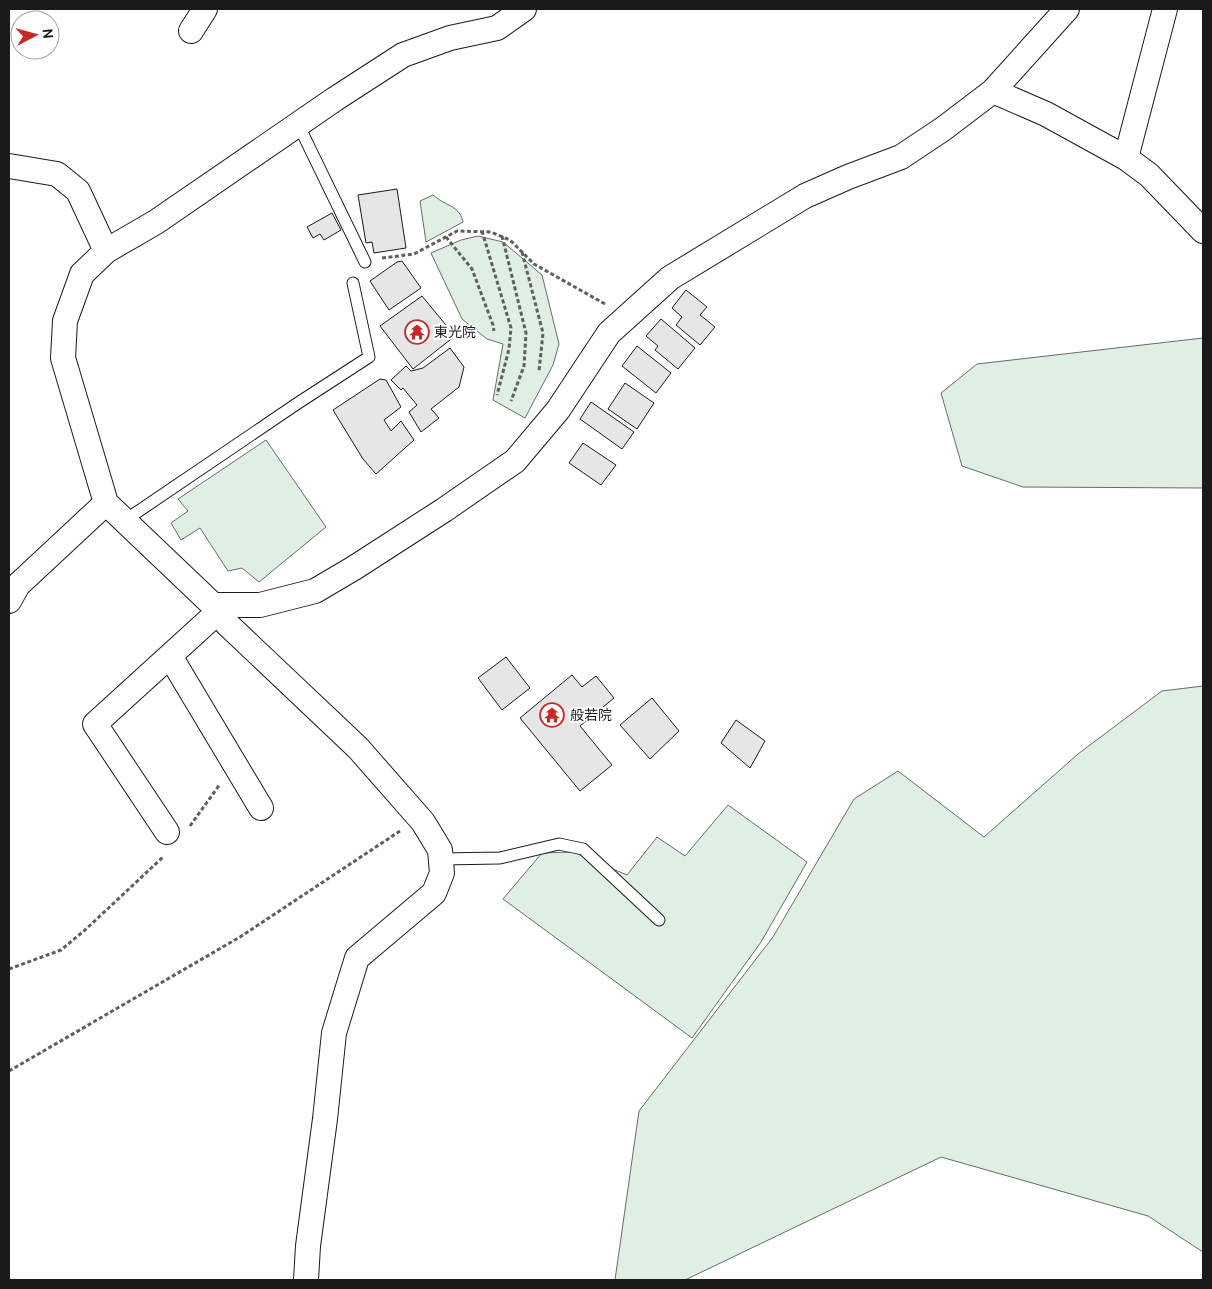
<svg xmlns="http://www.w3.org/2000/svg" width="1212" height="1289" viewBox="0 0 1212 1289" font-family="Cabin,'Noto Sans JP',sans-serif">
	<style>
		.green { fill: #e0efe3; stroke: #6a6a6a }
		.building { fill: #e6e6e6; stroke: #1a1a1a }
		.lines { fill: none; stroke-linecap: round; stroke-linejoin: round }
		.service-casing { stroke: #1a1a1a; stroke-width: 13 }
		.minor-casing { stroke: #1a1a1a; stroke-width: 26 }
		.path { stroke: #5f5f5f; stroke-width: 3; stroke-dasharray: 4 2.5; stroke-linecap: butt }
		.service { stroke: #fff; stroke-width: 11 }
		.minor { stroke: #fff; stroke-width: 24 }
		.labels { text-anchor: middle; stroke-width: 4; stroke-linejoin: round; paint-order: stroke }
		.poi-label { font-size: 14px; fill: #1a1a1a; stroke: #fff; text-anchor: start }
	</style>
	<rect width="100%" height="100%" fill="#fff"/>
	<path class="green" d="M 433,195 C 437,198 442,202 447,204 C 455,208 461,212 463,222 L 426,242 L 420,201 Z
		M 478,236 L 503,242 L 542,275 L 559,344 L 553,365 L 525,418 L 493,400 L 503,344 L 487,339 L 462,319 L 431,253 L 461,240 Z
		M 1203,338 L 1203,488 L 1023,487 L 962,466 L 941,393 L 977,364 Z
		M 266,440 L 326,527 L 259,582 L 242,568 L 228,571 L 200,528 L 181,540 L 171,523 L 188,511 L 178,499 Z
		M 1203,686 L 1203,1252 L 1148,1216 L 941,1157 L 685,1280 L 615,1280 L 639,1111 L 773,937 L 854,799 L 898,771 L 984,837 L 1078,754 L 1162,691 Z
		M 728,805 L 807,862 L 761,942 L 692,1038 L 503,899 L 542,853 L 574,852 L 627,875 L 657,837 L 685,856 Z"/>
	<path class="building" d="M 397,189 L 406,248 L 374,253 L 372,242 L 366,243 L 358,195 Z
		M 332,213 L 341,230 L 324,240 L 320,234 L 313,238 L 307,227 Z
		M 402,261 L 421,288 L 389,310 L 370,281 L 397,262 Z
		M 686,290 L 707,307 L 700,315 L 715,327 L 700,345 L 676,325 L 682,317 L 672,308 Z
		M 422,296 L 455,336 L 413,369 L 380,326 Z
		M 661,319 L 695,348 L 678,369 L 655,350 L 658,346 L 646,336 Z
		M 637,346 L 671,373 L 656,393 L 622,366 Z
		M 450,348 L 464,367 L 459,387 L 431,409 L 439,418 L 421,432 L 409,412 L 417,405 L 403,388 L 401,390 L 391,380 L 406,366 L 411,371 L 423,368 Z
		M 380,379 L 386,380 L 401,407 L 384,420 L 391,431 L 401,421 L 414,440 L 376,474 L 363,459 L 333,410 Z
		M 625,383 L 654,403 L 637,429 L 608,409 Z
		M 591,402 L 634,432 L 622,449 L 580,419 Z
		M 583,443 L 616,465 L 601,485 L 569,463 Z
		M 506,657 L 530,688 L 502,710 L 478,678 Z
		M 572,675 L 582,687 L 596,676 L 614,698 L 580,726 L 612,765 L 580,791 L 520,718 Z
		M 652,698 L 679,731 L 650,759 L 620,725 Z
		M 736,720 L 765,741 L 750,768 L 721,743 Z"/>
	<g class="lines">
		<g class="service-casing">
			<path id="service" d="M 298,124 L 365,262
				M 124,521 L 298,403 L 369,357 L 353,283
				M 441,859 L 500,858 L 559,844 L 583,849 L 659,920"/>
		</g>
		<g class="minor-casing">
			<path id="minor" d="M 191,31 L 205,9
				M 993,91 L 1067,9
				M 1126,158 L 1165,9
				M 9,166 L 57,174 L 78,191 L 106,251
				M 9,601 L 18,585 L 106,503
				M 213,605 L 260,605 L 315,591 L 354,568 L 444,510 L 515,461 L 558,410 L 609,333 L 670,278 L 805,196 L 848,177 L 901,157 L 943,129 L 993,91 L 1046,114 L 1126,158 L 1149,175 L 1203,231
				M 170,656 L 261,808
				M 167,832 L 95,724 L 218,612
				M 306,1280 L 308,1246 L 325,1119 L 334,1033 L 357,958 L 434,893 L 442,873 L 440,850 L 423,822 L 358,748 L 227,624 L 213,605 L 106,503 L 63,358 L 65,321 L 82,274 L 106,251 L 156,222 L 335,99 L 403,55 L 450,38 L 497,28 L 524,9"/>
		</g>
		<path class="path" d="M 482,231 L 511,328 L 509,349 L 497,395
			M 502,236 L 526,333 L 524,366 L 511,401
			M 446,237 L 472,269 L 493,325 L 494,331
			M 522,252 L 543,333 L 539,371
			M 382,258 L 414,254 L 457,231 L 491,232 L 510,240 L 534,264 L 605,304
			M 190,826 L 220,784
			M 9,969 L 61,950 L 85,930 L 163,857
			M 9,1071 L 240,937 L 400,831"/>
		<use href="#service" class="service"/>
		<use href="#minor" class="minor"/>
	</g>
	<defs>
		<g id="temple-ring" transform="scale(1.25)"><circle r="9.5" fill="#fff" stroke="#c62828" stroke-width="1.5"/><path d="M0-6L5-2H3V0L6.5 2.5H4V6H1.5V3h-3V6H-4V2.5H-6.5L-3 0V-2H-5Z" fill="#c62828"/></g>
	</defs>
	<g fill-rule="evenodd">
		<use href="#temple-ring" x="417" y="332"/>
		<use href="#temple-ring" x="552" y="715"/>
	</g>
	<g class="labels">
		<g class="poi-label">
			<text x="434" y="337">東光院</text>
			<text x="570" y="720">般若院</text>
		</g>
	</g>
	<rect width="1212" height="1289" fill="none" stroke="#1a1a1a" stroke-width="20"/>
	<g transform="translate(35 35) rotate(84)"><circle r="24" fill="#ffffff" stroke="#a3a3a3"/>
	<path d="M0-4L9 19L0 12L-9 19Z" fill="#c62828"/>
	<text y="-8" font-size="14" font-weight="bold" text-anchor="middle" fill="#1a1a1a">N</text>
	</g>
</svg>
